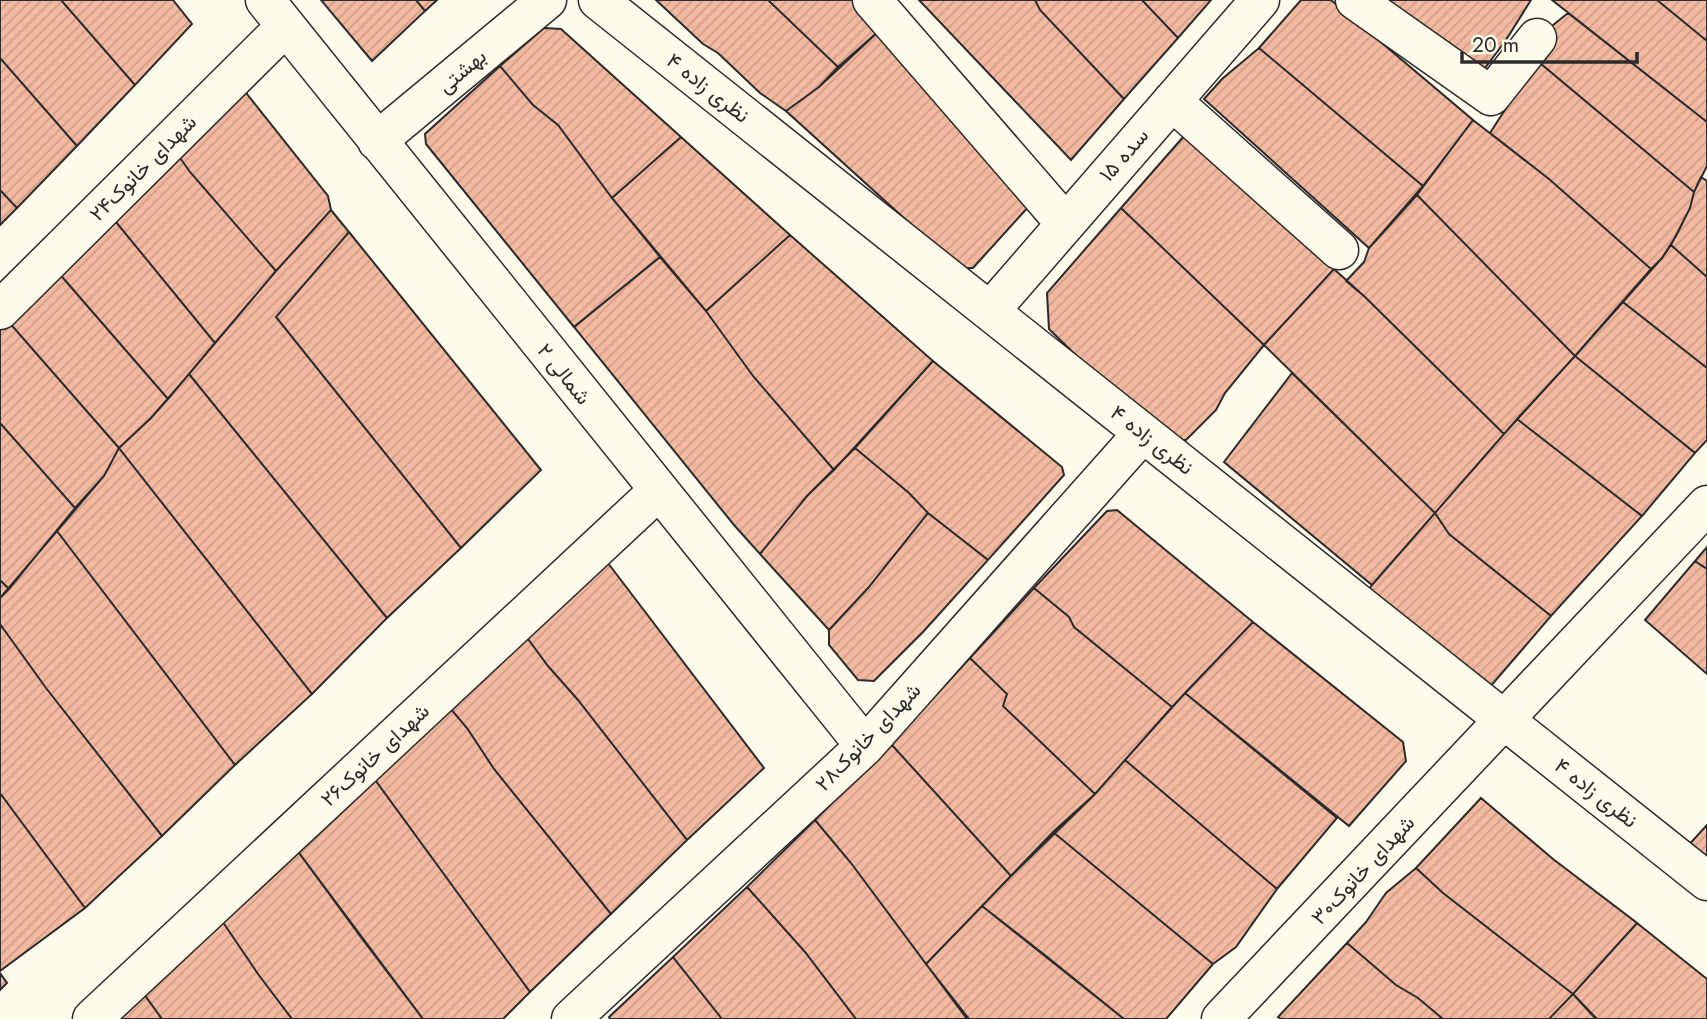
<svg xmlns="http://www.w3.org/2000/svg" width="1707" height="1019" viewBox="0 0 1707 1019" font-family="Jost,Vazirmatn,sans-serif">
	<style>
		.building { fill: url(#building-hatch); stroke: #2b2b2b; stroke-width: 2 }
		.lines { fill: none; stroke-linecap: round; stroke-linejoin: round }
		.minor-casing { stroke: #2b2b2b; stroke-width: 41 }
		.minor { stroke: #fdfbea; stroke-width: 38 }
		.labels { text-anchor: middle; stroke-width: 5; stroke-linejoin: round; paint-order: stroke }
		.street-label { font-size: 21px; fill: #2b2b2b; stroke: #fdfbea }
	</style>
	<defs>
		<pattern id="building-hatch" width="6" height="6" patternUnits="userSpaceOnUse" patternTransform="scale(1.75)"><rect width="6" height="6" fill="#f2b8a0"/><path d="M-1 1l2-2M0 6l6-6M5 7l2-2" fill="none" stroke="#d09e8a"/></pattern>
	</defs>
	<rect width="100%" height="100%" fill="#fdfbea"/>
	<path class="building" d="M 0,0 L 61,0 L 135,85 L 77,146 L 0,58 Z
		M 61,0 L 173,0 L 192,24 L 135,85 Z
		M 321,0 L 416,0 L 425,11 L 372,61 Z
		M 416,0 L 437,0 L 425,11 Z
		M 656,0 L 768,0 L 838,67 L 819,87 L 786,111 L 760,93 L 718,53 L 703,44 Z
		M 768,0 L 852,0 L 880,30 L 838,67 Z
		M 919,0 L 1035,0 L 1040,10 L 1124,99 L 1071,160 Z
		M 1035,0 L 1142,0 L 1178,38 L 1124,99 L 1040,10 Z
		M 1142,0 L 1211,0 L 1178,38 Z
		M 1301,0 L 1331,0 L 1473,120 L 1423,186 L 1259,48 Z
		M 1387,0 L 1531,0 L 1506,40 L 1479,76 Z
		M 1552,0 L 1657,0 L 1707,41 L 1707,122 Z
		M 1657,0 L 1707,0 L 1707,41 Z
		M 1568,13 L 1707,122 L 1707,166 L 1694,192 L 1534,58 L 1537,38 Z
		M 544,28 L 561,29 L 681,137 L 612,198 L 558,125 L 533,105 L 500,66 Z
		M 880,30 L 1030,205 L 973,268 L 959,268 L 786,111 L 819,87 Z
		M 1259,48 L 1423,186 L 1369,248 L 1204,99 L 1222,79 Z
		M 0,58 L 77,146 L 17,208 L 0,190 Z
		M 1534,58 L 1694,192 L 1690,208 L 1676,236 L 1662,258 L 1651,269 L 1549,179 L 1490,133 L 1510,102 Z
		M 500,66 L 533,105 L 558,125 L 612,198 L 660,257 L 574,327 L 426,144 L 425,134 Z
		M 243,89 L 328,196 L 331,210 L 276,271 L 190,172 L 171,145 Z
		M 1473,120 L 1549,179 L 1651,269 L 1575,356 L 1417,195 Z
		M 1184,136 L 1239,181 L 1334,269 L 1264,345 L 1121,208 Z
		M 681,137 L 790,235 L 706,311 L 612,198 Z
		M 171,145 L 190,172 L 276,271 L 215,343 L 98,200 Z
		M 1701,177 L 1707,181 L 1707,277 L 1671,245 L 1690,208 L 1694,192 Z
		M 0,190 L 17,208 L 0,225 Z
		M 1417,195 L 1575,356 L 1504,434 L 1365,297 L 1346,281 L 1364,262 L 1369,248 Z
		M 98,200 L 215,343 L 168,399 L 44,256 Z
		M 1121,208 L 1264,345 L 1225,393 L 1216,410 L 1186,440 L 1174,440 L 1091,370 L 1049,329 L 1047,293 Z
		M 331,210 L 349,232 L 276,317 L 461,548 L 387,618 L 189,374 L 276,271 Z
		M 349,232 L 541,470 L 461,548 L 276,317 Z
		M 790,235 L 933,361 L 834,470 L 753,376 L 706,311 Z
		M 1671,245 L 1707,277 L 1707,368 L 1623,302 L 1662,258 Z
		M 44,256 L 168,399 L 151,418 L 119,448 L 0,312 Z
		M 660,257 L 706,311 L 753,376 L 834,470 L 807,496 L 760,554 L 734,525 L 574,327 Z
		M 1334,269 L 1365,297 L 1504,434 L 1435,513 L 1264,345 Z
		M 1623,302 L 1707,368 L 1707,440 L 1695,453 L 1575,356 Z
		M 0,312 L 119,448 L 104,476 L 75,508 L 0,423 Z
		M 1575,356 L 1695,453 L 1642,516 L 1517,419 Z
		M 933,361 L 1062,467 L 1064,475 L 988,560 L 928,513 L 909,493 L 855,448 Z
		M 1292,373 L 1435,513 L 1372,585 L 1224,462 Z
		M 189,374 L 387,618 L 312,694 L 119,448 L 151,418 Z
		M 1517,419 L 1642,516 L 1551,616 L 1449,534 L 1435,513 Z
		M 0,423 L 75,508 L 9,589 L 0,580 Z
		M 119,448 L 312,694 L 235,765 L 57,531 L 104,476 Z
		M 855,448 L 909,493 L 928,513 L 868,588 L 829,630 L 760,554 L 807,496 Z
		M 1117,510 L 1253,622 L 1172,707 L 1074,627 L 1069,617 L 1034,588 L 1107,511 Z
		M 928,513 L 988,560 L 923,632 L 874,681 L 858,680 L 829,645 L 829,630 L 868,588 Z
		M 1435,513 L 1449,534 L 1551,616 L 1490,687 L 1361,600 L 1372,585 Z
		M 57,531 L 235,765 L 162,836 L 46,688 L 0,624 L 0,598 Z
		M 595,546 L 764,768 L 687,840 L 578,700 L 548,666 L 514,620 Z
		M 1707,547 L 1707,569 L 1695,561 Z
		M 1695,561 L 1707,569 L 1707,674 L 1645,620 Z
		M 0,580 L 9,589 L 0,598 Z
		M 1034,588 L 1069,617 L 1074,627 L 1172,707 L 1095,794 L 1003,706 L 1007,694 L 970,658 Z
		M 514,620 L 548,666 L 578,700 L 687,840 L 611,914 L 494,769 L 467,728 L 439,695 Z
		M 1253,622 L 1403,742 L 1406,761 L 1349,826 L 1185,693 Z
		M 0,624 L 46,688 L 162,836 L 85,908 L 0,793 Z
		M 970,658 L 1007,694 L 1003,706 L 1095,794 L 1011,876 L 891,744 Z
		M 1185,693 L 1337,818 L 1277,889 L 1125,760 Z
		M 439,695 L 467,728 L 494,769 L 611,914 L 530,992 L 365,766 Z
		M 891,744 L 1011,876 L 926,964 L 851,863 L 815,820 Z
		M 1125,760 L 1277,889 L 1236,947 L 1213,964 L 1053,832 L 1095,794 Z
		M 365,766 L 530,992 L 503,1019 L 423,1019 L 288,838 Z
		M 0,793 L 85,908 L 0,971 Z
		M 1481,798 L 1553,859 L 1637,923 L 1573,994 L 1443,893 L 1416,868 Z
		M 815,820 L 851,863 L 967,1019 L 856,1019 L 805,952 L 747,887 Z
		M 1707,825 L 1707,868 L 1685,849 Z
		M 1053,832 L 1213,964 L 1166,1019 L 1124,1019 L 982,906 Z
		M 288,838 L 363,940 L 423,1019 L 292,1019 L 258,974 L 214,909 Z
		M 1416,868 L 1443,893 L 1573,994 L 1549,1019 L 1443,1019 L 1418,998 L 1396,985 L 1347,943 L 1366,922 L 1386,893 Z
		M 747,887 L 805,952 L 856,1019 L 722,1019 L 673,957 Z
		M 982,906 L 1046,956 L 1124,1019 L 969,1019 L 926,964 Z
		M 214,909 L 258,974 L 292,1019 L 162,1019 L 136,983 Z
		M 1637,923 L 1707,979 L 1707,1019 L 1597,1019 L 1573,994 Z
		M 1347,943 L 1396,985 L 1418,998 L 1443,1019 L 1281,1019 L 1278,1017 Z
		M 673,957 L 722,1019 L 610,1019 L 609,1017 Z
		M 0,973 L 7,983 L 0,990 Z
		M 136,983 L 162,1019 L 101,1019 Z
		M 1573,994 L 1594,1017 L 1597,1019 L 1549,1019 Z"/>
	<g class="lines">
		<g class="minor-casing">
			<path id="minor" d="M 265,0 L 865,746
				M 598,0 L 1707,881
				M 872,0 L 1065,223
				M 1355,0 L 1491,96 L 1537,38
				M 1172,101 L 1339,250
				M 377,141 L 547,0
				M 0,310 L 286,26
				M 990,311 L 1260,0
				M 92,1019 L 658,491
				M 571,1019 L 865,746 L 1143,433
				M 1221,1019 L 1707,505"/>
		</g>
		<use href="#minor" class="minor"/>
	</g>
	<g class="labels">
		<g class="street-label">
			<text transform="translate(462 71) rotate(-40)" y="7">بهشتی</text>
			<text transform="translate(708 88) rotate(38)" y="7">نظری زاده ۴</text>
			<text transform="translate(1124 155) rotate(-49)" y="7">سده ۱۵</text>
			<text transform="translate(143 168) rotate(-45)" y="7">شهدای خانوک۲۴</text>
			<text transform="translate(564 374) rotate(51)" y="7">شمالی ۲</text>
			<text transform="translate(1152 440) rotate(38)" y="7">نظری زاده ۴</text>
			<text transform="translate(868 737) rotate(-46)" y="7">شهدای خانوک۲۸</text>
			<text transform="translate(375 755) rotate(-43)" y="7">شهدای خانوک۲۶</text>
			<text transform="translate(1596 793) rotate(38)" y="7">نظری زاده ۴</text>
			<text transform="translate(1363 870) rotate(-47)" y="7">شهدای خانوک۳۰</text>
		</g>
	</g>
	<path d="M1462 52v10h175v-10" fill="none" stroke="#2b2b2b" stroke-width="3.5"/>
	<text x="1472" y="52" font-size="21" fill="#2b2b2b" stroke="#fdfbea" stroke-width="5" paint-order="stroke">20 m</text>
</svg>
